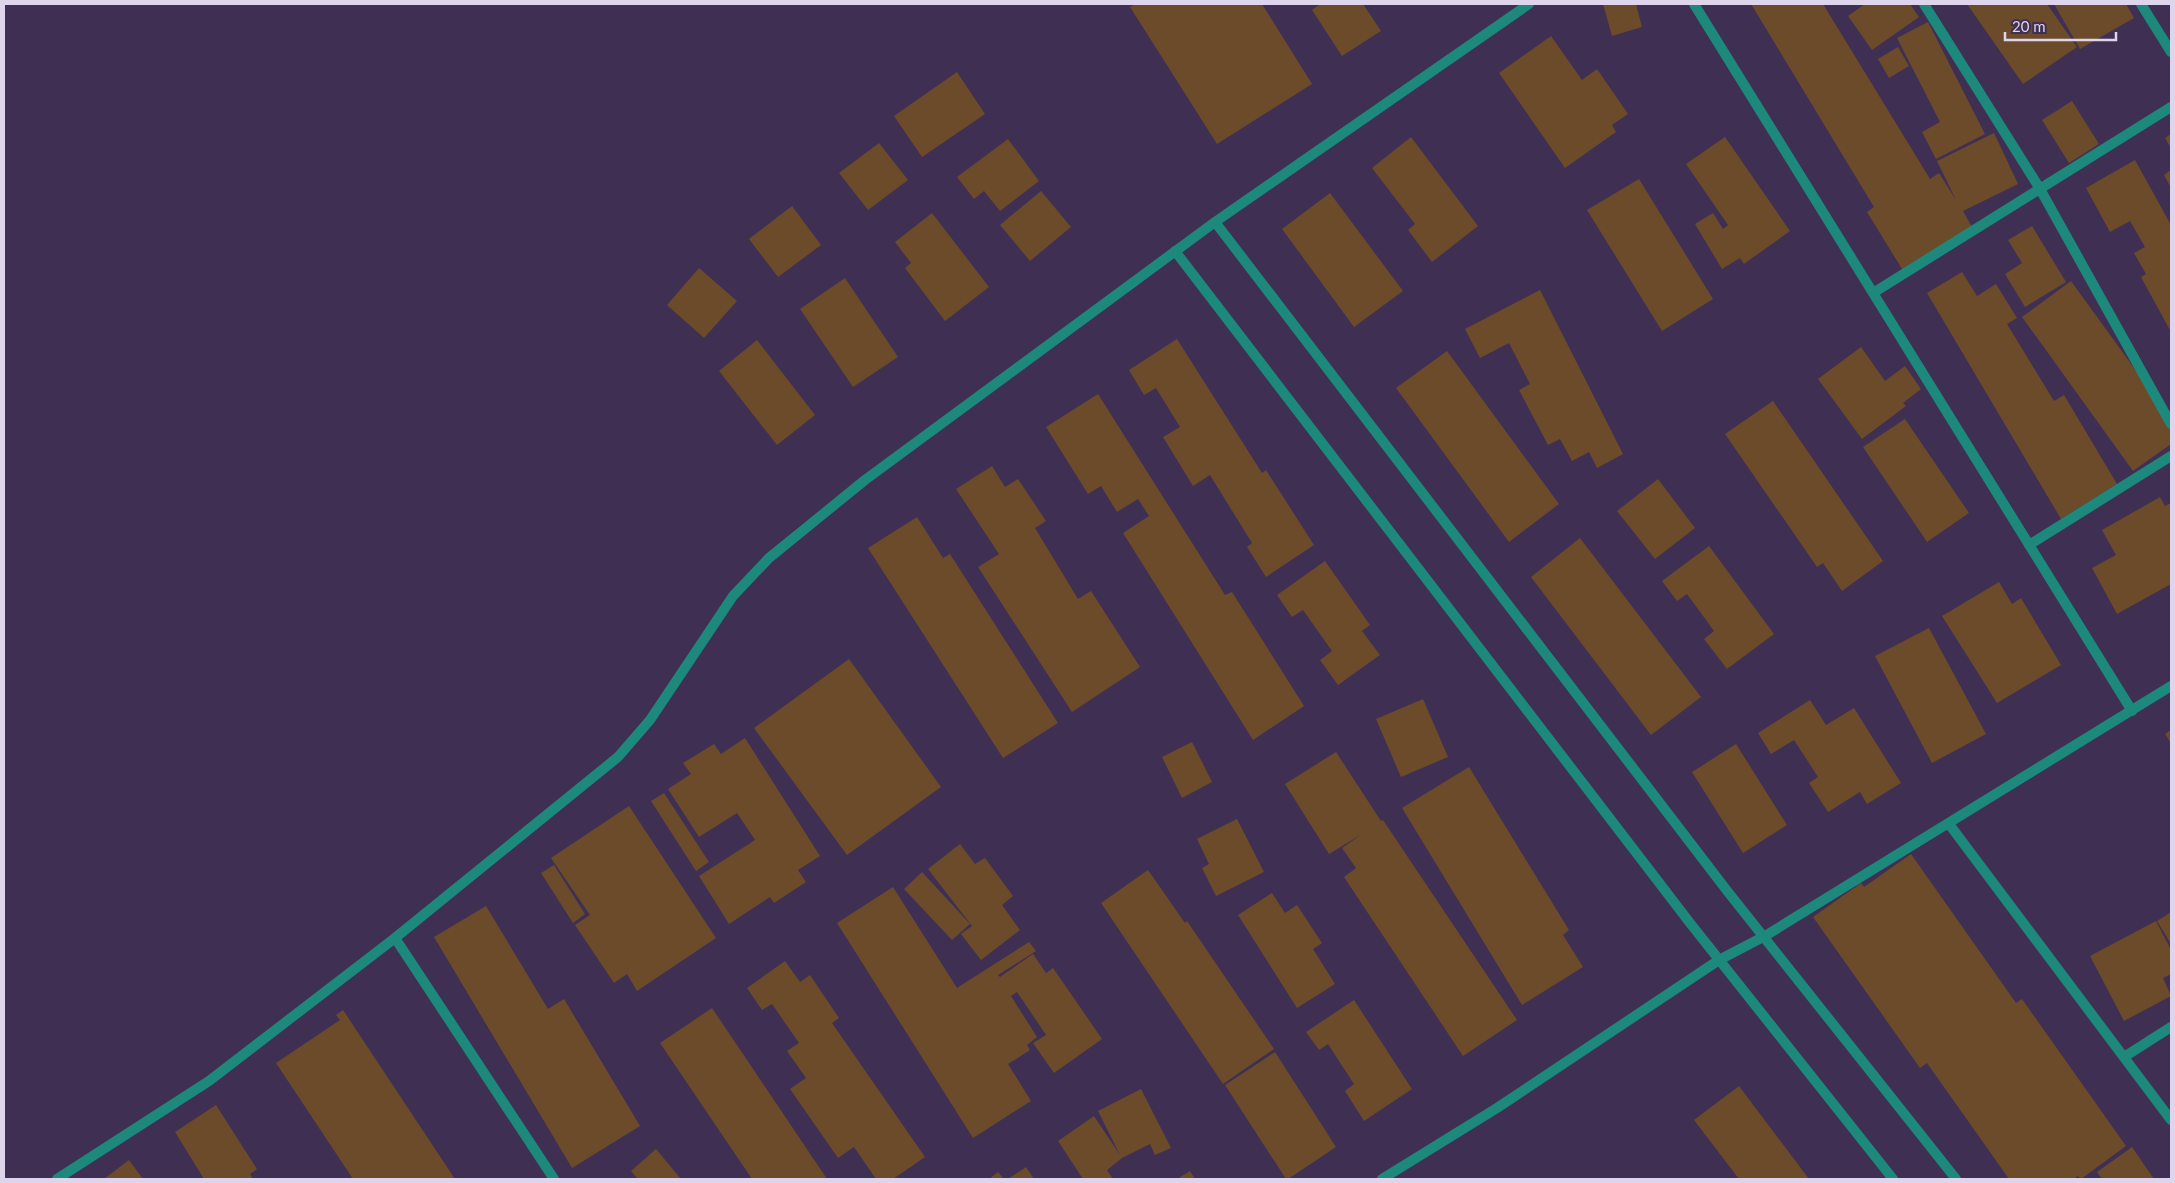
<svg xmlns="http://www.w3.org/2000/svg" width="2175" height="1183" viewBox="0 0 2175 1183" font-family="Lato,sans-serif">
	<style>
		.building { fill: #6c4b2b }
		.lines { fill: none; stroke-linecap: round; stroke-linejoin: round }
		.street { stroke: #1d897d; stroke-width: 10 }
	</style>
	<rect width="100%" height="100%" fill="#3f2f53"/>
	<path class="building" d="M 1135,4 L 1262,4 L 1312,84 L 1217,144 L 1130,7 Z
		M 1320,4 L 1363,4 L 1381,31 L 1342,56 L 1312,10 Z
		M 1603,4 L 1636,4 L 1642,27 L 1612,36 Z
		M 1751,4 L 1823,4 L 1930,179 L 1939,173 L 1956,200 L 1937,161 L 1994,133 L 2018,184 L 1963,211 L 1972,227 L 1902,269 L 1867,212 L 1874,207 Z
		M 1865,4 L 1910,4 L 1919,17 L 1872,50 L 1848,16 Z
		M 1967,4 L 2047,4 L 2077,47 L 2023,84 Z
		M 2054,4 L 2126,4 L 2134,18 L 2080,49 Z
		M 1928,22 L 1985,134 L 1936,159 L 1922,132 L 1940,122 L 1897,38 Z
		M 1551,36 L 1582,80 L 1597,69 L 1628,114 L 1612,125 L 1616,132 L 1565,168 L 1499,73 Z
		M 1898,47 L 1909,66 L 1889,78 L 1878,59 Z
		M 957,72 L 985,114 L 922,157 L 894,116 Z
		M 2072,101 L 2099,144 L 2069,163 L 2042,120 Z
		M 2171,134 L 2171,148 L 2165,138 Z
		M 1411,137 L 1478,226 L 1432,262 L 1408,230 L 1415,224 L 1372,168 Z
		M 1725,137 L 1790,231 L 1744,264 L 1740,258 L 1722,269 L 1695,224 L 1713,213 L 1723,229 L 1728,225 L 1686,164 Z
		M 1008,139 L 1039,181 L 1000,211 L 984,191 L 974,199 L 957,177 Z
		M 879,143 L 908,180 L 868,210 L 839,173 Z
		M 2135,160 L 2171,225 L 2171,332 L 2141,277 L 2146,274 L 2134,253 L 2145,247 L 2130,221 L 2110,232 L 2086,188 Z
		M 2171,170 L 2171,188 L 2164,175 Z
		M 1639,179 L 1713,299 L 1662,331 L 1587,210 Z
		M 1041,191 L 1071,227 L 1030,261 L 1000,225 Z
		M 1330,193 L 1403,291 L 1354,327 L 1282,229 Z
		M 792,206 L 821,245 L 778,277 L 749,239 Z
		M 932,213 L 989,287 L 945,321 L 905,268 L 911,263 L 895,242 Z
		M 2032,226 L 2066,282 L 2025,307 L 2005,274 L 2022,263 L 2008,240 Z
		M 699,268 L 737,301 L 704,338 L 667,305 Z
		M 1962,272 L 1977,296 L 1996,284 L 2017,318 L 2007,324 L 2054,401 L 2064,395 L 2117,484 L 2061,519 L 1927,293 Z
		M 845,278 L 898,357 L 853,387 L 800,309 Z
		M 2071,281 L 2171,419 L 2171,444 L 2133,471 L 2022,317 Z
		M 1540,290 L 1623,454 L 1597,468 L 1589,452 L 1572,461 L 1560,439 L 1548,445 L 1519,390 L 1530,384 L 1509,343 L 1480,358 L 1465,329 Z
		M 1177,339 L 1262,473 L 1266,470 L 1314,545 L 1266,577 L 1247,547 L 1252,543 L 1210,475 L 1193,486 L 1163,437 L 1180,427 L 1156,388 L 1144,395 L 1129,370 Z
		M 757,340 L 815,415 L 777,445 L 719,371 Z
		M 1861,347 L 1885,381 L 1905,366 L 1921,389 L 1903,403 L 1906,406 L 1862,439 L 1818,379 Z
		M 1447,351 L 1559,504 L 1509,542 L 1396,388 Z
		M 1098,394 L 1225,595 L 1232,592 L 1304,706 L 1253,740 L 1123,533 L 1149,516 L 1138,499 L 1117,512 L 1101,486 L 1088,494 L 1046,427 Z
		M 1773,401 L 1883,561 L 1842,591 L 1823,563 L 1817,567 L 1725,434 Z
		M 1905,419 L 1969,513 L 1927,542 L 1863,447 Z
		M 992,466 L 1005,487 L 1018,479 L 1046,521 L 1035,528 L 1078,599 L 1091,591 L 1140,667 L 1072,712 L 978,567 L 999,554 L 956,489 Z
		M 1658,479 L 1695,528 L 1655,559 L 1617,511 Z
		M 2160,497 L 2165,506 L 2171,503 L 2171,584 L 2117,614 L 2092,568 L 2116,555 L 2102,530 Z
		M 917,517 L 943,558 L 950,554 L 1058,723 L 1003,758 L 868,548 Z
		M 1580,538 L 1701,697 L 1651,735 L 1531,577 Z
		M 1709,546 L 1774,634 L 1727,669 L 1704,639 L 1714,631 L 1687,594 L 1677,601 L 1662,581 Z
		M 1325,561 L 1370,625 L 1362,631 L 1380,655 L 1338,685 L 1320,660 L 1332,651 L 1303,610 L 1292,617 L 1277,595 Z
		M 1999,582 L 2012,604 L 2021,598 L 2061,665 L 1997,703 L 1942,616 Z
		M 1929,628 L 1986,734 L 1932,763 L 1875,656 Z
		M 849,659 L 941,787 L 847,855 L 754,728 Z
		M 1423,699 L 1448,757 L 1401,777 L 1376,719 Z
		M 1810,700 L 1826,725 L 1854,708 L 1901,783 L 1867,804 L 1860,792 L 1828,812 L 1809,783 L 1818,777 L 1794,740 L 1771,754 L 1758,733 Z
		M 2171,730 L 2171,743 L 2165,734 Z
		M 745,738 L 820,856 L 798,870 L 806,882 L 774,903 L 770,897 L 729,924 L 699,876 L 755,840 L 737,813 L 699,837 L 668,789 L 691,774 L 683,763 L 714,744 L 721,754 Z
		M 1192,742 L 1212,782 L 1182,798 L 1162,757 Z
		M 1736,744 L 1787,825 L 1743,853 L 1692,772 Z
		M 1336,752 L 1381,821 L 1383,820 L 1517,1020 L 1463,1056 L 1344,877 L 1356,868 L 1342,848 L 1362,834 L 1329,854 L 1285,784 Z
		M 1469,767 L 1569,930 L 1563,935 L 1583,967 L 1522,1005 L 1402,808 Z
		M 664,793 L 709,862 L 696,871 L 651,801 Z
		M 629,806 L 716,938 L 637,991 L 627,974 L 614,983 L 575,925 L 590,915 L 551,858 Z
		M 1237,819 L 1264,872 L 1216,896 L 1202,868 L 1209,864 L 1197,839 Z
		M 960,844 L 975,864 L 985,858 L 1013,896 L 1002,905 L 1020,930 L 981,960 L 961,934 L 972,926 L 928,869 Z
		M 1911,854 L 2016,1003 L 2022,999 L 2126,1146 L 2081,1179 L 2078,1176 L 2073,1179 L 2009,1179 L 1927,1063 L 1920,1068 L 1813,917 L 1861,883 L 1864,887 Z
		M 554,865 L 585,914 L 573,923 L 541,873 Z
		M 1148,870 L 1185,923 L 1187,921 L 1274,1049 L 1223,1084 L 1101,903 Z
		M 922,872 L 970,924 L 952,940 L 904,889 Z
		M 893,887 L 957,988 L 1029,942 L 1036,951 L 998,975 L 1000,977 L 1033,954 L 1046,973 L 1053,968 L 1102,1039 L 1054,1073 L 1033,1043 L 1046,1035 L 1017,992 L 1011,996 L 1037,1037 L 1027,1045 L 1030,1050 L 1008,1064 L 1031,1101 L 973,1138 L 837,923 Z
		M 1272,893 L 1285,913 L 1297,905 L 1322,943 L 1313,949 L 1335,984 L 1297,1008 L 1238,915 Z
		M 486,906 L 548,1009 L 564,999 L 640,1126 L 572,1168 L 434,937 Z
		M 2171,912 L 2171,944 L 2157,921 Z
		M 2156,921 L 2171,950 L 2171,974 L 2163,978 L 2171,996 L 2124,1021 L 2090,956 Z
		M 785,961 L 800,982 L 810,975 L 839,1018 L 832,1023 L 925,1157 L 893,1179 L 876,1179 L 854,1147 L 838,1158 L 790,1089 L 806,1078 L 787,1051 L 799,1043 L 772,1004 L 762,1010 L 747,988 Z
		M 1354,1000 L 1412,1089 L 1364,1121 L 1345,1091 L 1354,1084 L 1328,1044 L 1319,1050 L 1306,1032 Z
		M 712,1008 L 827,1179 L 752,1179 L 660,1043 Z
		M 343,1010 L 455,1179 L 353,1179 L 276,1063 L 340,1020 L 336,1015 Z
		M 1275,1052 L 1336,1147 L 1288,1179 L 1286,1179 L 1225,1085 Z
		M 1739,1086 L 1809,1179 L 1739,1179 L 1694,1120 Z
		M 1141,1089 L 1171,1148 L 1155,1155 L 1150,1144 L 1122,1158 L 1107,1170 L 1113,1179 L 1083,1179 L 1058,1141 L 1094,1116 L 1120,1155 L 1098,1111 Z
		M 216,1105 L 257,1169 L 250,1174 L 253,1179 L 204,1179 L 175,1132 Z
		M 2132,1147 L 2154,1179 L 2102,1179 L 2097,1172 Z
		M 656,1149 L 681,1179 L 638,1179 L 631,1171 Z
		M 129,1160 L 143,1179 L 104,1179 Z
		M 1026,1167 L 1034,1179 L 1008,1179 Z
		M 1190,1171 L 1195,1179 L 1177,1179 Z
		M 998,1172 L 1004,1179 L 989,1179 Z"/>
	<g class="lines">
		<path class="street" d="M 1694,4 L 2132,711
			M 1924,4 L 2040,189 L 2171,424
			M 2141,4 L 2171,52
			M 1215,222 L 1728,892 L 1956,1179
			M 1175,251 L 1690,923 L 1893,1179
			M 1873,293 L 2171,107
			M 2029,545 L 2171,456
			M 1949,824 L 2171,1120
			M 395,938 L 554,1179
			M 2124,1057 L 2171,1027
			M 57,1179 L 209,1081 L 395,938 L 618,757 L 650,720 L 733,596 L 769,558 L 865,480 L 1215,222 L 1529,4
			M 1382,1179 L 1497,1108 L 1719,960 L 1765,936 L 2171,686"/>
	</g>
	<rect width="2175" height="1183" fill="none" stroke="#ded5ec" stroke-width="10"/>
	<path d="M2005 32v8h111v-8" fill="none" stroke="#ded5ec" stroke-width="2.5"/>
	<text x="2012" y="32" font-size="15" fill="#ded5ec" stroke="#3f2f53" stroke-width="4" paint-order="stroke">20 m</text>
</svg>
